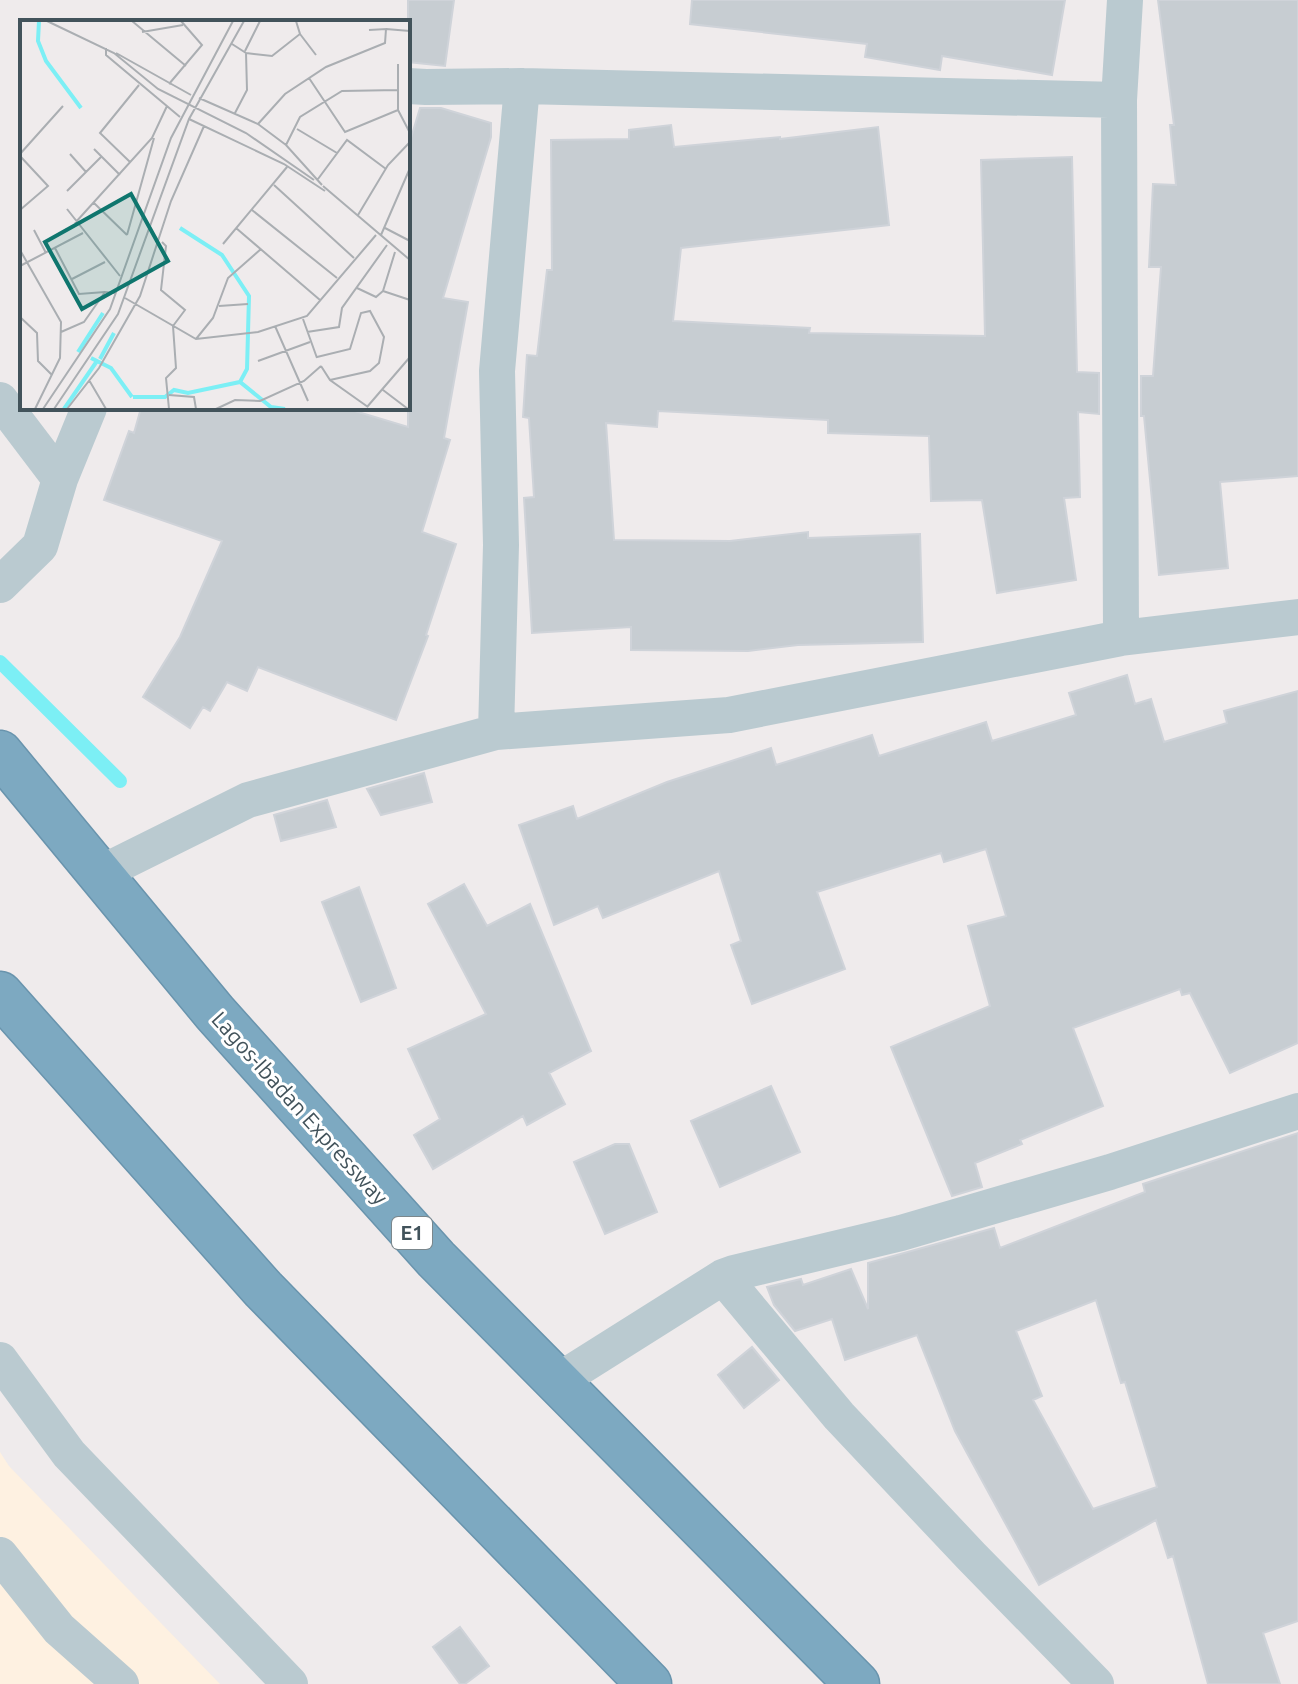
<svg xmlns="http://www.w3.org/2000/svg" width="1298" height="1684" viewBox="0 0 1298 1684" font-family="Ubuntu,sans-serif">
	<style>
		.commercial { fill: #fef1e1 }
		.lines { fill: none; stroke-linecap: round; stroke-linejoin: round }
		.stream { stroke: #7ceff5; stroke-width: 14 }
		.building { fill: #c7cdd2; stroke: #cfd3d9; stroke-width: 2; fill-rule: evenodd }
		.highway-casing { stroke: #6994ad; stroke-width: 47 }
		.street { stroke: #bacad0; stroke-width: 36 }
		.highway { stroke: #7da9c1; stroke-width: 44 }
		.labels { text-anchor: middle; stroke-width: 6; stroke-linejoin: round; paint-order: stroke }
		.shield { fill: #fff; stroke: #7b878c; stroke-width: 2 }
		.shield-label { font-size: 20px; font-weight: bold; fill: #42535b }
		.street-label { font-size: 22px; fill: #42535b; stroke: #fff }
		.inset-river { fill: none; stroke: #7ceff5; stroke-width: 4 }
		.inset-road { fill: none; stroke: #aaaeb2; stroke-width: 2 }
		.view { fill: #0f766e; fill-opacity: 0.15; stroke: #0f766e; stroke-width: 4 }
		.inset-edge { fill: none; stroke: #42535b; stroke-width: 4 }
	</style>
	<rect width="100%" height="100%" fill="#efebec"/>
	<path class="commercial" d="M 0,1452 L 9,1466 L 220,1684 L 0,1684 Z"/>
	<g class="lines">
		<path class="stream" d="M 0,662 L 120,781"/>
	</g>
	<path class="building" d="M 408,0 L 454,0 L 445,66 L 408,62 Z
		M 692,0 L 1065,0 L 1052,75 L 942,56 L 940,70 L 865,57 L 867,44 L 690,24 Z
		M 1158,0 L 1298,0 L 1298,476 L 1220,482 L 1228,568 L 1159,575 L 1144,416 L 1141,416 L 1141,376 L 1153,376 L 1161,267 L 1149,267 L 1153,184 L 1176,185 L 1170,125 L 1174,125 Z
		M 420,108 L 441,108 L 491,123 L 491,137 L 443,298 L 468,302 L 444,438 L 450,440 L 422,532 L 456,544 L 426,635 L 428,636 L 396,720 L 258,667 L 247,691 L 227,682 L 210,711 L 203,707 L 190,728 L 143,697 L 180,637 L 222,541 L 104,500 L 129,431 L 134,433 L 141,408 L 345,408 L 408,427 L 408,148 Z
		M 671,125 L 674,147 L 780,137 L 780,139 L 878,127 L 889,225 L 681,248 L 673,321 L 810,328 L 809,333 L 985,336 L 981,160 L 1072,157 L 1077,372 L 1099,373 L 1099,414 L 1078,412 L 1080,497 L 1064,498 L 1076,580 L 997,593 L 982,500 L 931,501 L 929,436 L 828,433 L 828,420 L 658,411 L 657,427 L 606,423 L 614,540 L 730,541 L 808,532 L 808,538 L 920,534 L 923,642 L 798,645 L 748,651 L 631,650 L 631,627 L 532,633 L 524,498 L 534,497 L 529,418 L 523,417 L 527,355 L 537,356 L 547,270 L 552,270 L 551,140 L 629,139 L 629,130 Z
		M 1127,675 L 1135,704 L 1151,699 L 1164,742 L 1227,723 L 1224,711 L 1298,691 L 1298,1043 L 1230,1073 L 1190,993 L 1182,995 L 1180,989 L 1073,1028 L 1103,1106 L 1020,1140 L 1022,1144 L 975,1163 L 982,1187 L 952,1196 L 891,1047 L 990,1006 L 968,926 L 1006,916 L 986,849 L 944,862 L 941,853 L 817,892 L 845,969 L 752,1004 L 731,945 L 741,941 L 719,871 L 603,918 L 598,906 L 554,925 L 519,825 L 573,806 L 577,819 L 667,782 L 771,748 L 776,765 L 872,735 L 879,756 L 986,722 L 992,741 L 1076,715 L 1069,693 Z
		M 424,773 L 432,802 L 381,815 L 367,789 Z
		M 327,800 L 336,827 L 281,841 L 274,815 Z
		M 464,884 L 487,926 L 530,904 L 591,1051 L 549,1073 L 565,1104 L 527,1125 L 523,1116 L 433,1169 L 414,1135 L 440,1119 L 408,1049 L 486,1014 L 428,904 Z
		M 359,887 L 396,988 L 361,1002 L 322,902 Z
		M 771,1086 L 800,1152 L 720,1187 L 691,1121 Z
		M 1298,1133 L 1298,1621 L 1263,1633 L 1280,1684 L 1208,1684 L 1173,1556 L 1168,1558 L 1156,1520 L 1039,1585 L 955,1431 L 917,1335 L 845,1360 L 832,1319 L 795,1331 L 774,1305 L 767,1287 L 801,1279 L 803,1285 L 851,1269 L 868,1309 L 868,1263 L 994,1228 L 1000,1248 L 1145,1192 L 1143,1184 ZM 1096,1300 L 1121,1383 L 1125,1382 L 1157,1487 L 1093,1509 L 1033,1400 L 1042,1396 L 1016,1331 Z
		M 615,1144 L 629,1144 L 657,1212 L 605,1234 L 574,1162 Z
		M 752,1347 L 779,1380 L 744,1408 L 718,1375 Z
		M 460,1627 L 489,1666 L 465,1684 L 460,1684 L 433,1647 Z"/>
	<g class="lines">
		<g class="highway-casing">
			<path id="highway" d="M 0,753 L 215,1013 L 436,1259 L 857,1684
				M 0,994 L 263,1289 L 649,1684"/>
		</g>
		<path class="street" d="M 408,86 L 426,87 L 522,86 L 1119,100
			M 0,400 L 60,479 L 40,546 L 0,585
			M 60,479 L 89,408
			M 1121,638 L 1119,100 L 1125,0
			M 496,732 L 501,545 L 497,371 L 522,86
			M 99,874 L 248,800 L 496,732 L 729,715 L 1121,638 L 1298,617
			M 723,1277 L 839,1416 L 971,1556 L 1096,1684
			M 0,1360 L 69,1454 L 290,1684
			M 558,1381 L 723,1277 L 734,1273 L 901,1233 L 1110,1172 L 1298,1111
			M 0,1555 L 59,1629 L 121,1684"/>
		<use href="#highway" class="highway"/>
	</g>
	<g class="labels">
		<rect class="shield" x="392" y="1217" width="40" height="32" rx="6"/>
		<g class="shield-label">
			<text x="412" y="1240">E1</text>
		</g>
		<g class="street-label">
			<text transform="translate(300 1108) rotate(48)" y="8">Lagos-Ibadan Expressway</text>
		</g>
	</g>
	<g transform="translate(20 20)">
		<rect width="390" height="390" fill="#efebec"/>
		<path class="inset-river" d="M 19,1 L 18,21 L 26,41 L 61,88M 160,208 L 202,235 L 229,276 L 227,349 L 220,362M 58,332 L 83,293M 71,338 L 91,348 L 112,377M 80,339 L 94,313M 113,377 L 145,377 L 154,370 L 168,373 L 220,362 L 251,387 L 265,389M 44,389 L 77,341"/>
		<path class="inset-road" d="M 27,1 L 94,33 L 138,69 L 226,113 L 294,160M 112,1 L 166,46M 366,9 L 390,11M 122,12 L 163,5M 280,14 L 296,35M 212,24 L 226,33 L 227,70 L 215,93M 86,28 L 86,35 L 160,97M 225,31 L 240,1M 96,33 L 171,75M 226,33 L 252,36 L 280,14 L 276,1M 378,44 L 378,90 L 390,113M 289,58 L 325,112 L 378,90M 149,64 L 182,25 L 161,1M 179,78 L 238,104 L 266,125 L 302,165M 169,99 L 264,144 L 305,171M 238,104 L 265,74 L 306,47 L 365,23 L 366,9 L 349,10M 277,109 L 317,133M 266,125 L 280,97 L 322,71 L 378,70M 74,129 L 100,155M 0,134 L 43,86M 50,134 L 66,152M 0,136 L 28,166 L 0,190M 110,142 L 80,113 L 119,65M 298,159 L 327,120 L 366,149M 254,165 L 334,238M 303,166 L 390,240M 47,171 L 81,137M 74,183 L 107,215M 47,189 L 100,256M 232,190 L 317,258M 338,195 L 368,145 L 390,122M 55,203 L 132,118 L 147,86M 216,208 L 300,280M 365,208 L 390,221M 14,210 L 26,233M 107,215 L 134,118M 361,215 L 390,148M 142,222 L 146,226 L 141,270 L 165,290 L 153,306 L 156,348 L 146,358 L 149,389M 203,224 L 267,147M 35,228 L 59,274 L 85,272M 0,230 L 41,302 L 40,338 L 15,389M 0,246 L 63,213M 52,259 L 85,242M 337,268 L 356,277 L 363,271 L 375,232M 363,271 L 390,280M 105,278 L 176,319 L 238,312 L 287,296 L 356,215M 199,286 L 228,284M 0,297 L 17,313 L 18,341 L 32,355M 283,299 L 297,338M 255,306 L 288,381M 41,312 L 64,302 L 85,272 L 95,273M 287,312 L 319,307 L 322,288 L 367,225M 176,319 L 193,298 L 208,258 L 241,229M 297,337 L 330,329 L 341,293 L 350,291 L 364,317 L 359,343 L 350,351 L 310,360M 238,341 L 290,322M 301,346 L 310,360 L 348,387M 69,360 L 86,389M 363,370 L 388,389M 149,375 L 174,377 L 176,389M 347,387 L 390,337M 23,389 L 90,289 L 151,118 L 213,1M 34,389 L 98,294 L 169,99 L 224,1M 47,389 L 79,348 L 120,276 L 151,181 L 184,106M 196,389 L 215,380 L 240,381 L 284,361 L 301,346"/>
		<path class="view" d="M 111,174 L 148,241 L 62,289 L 25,222 Z"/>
		<rect width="390" height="390" class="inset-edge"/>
	</g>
</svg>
